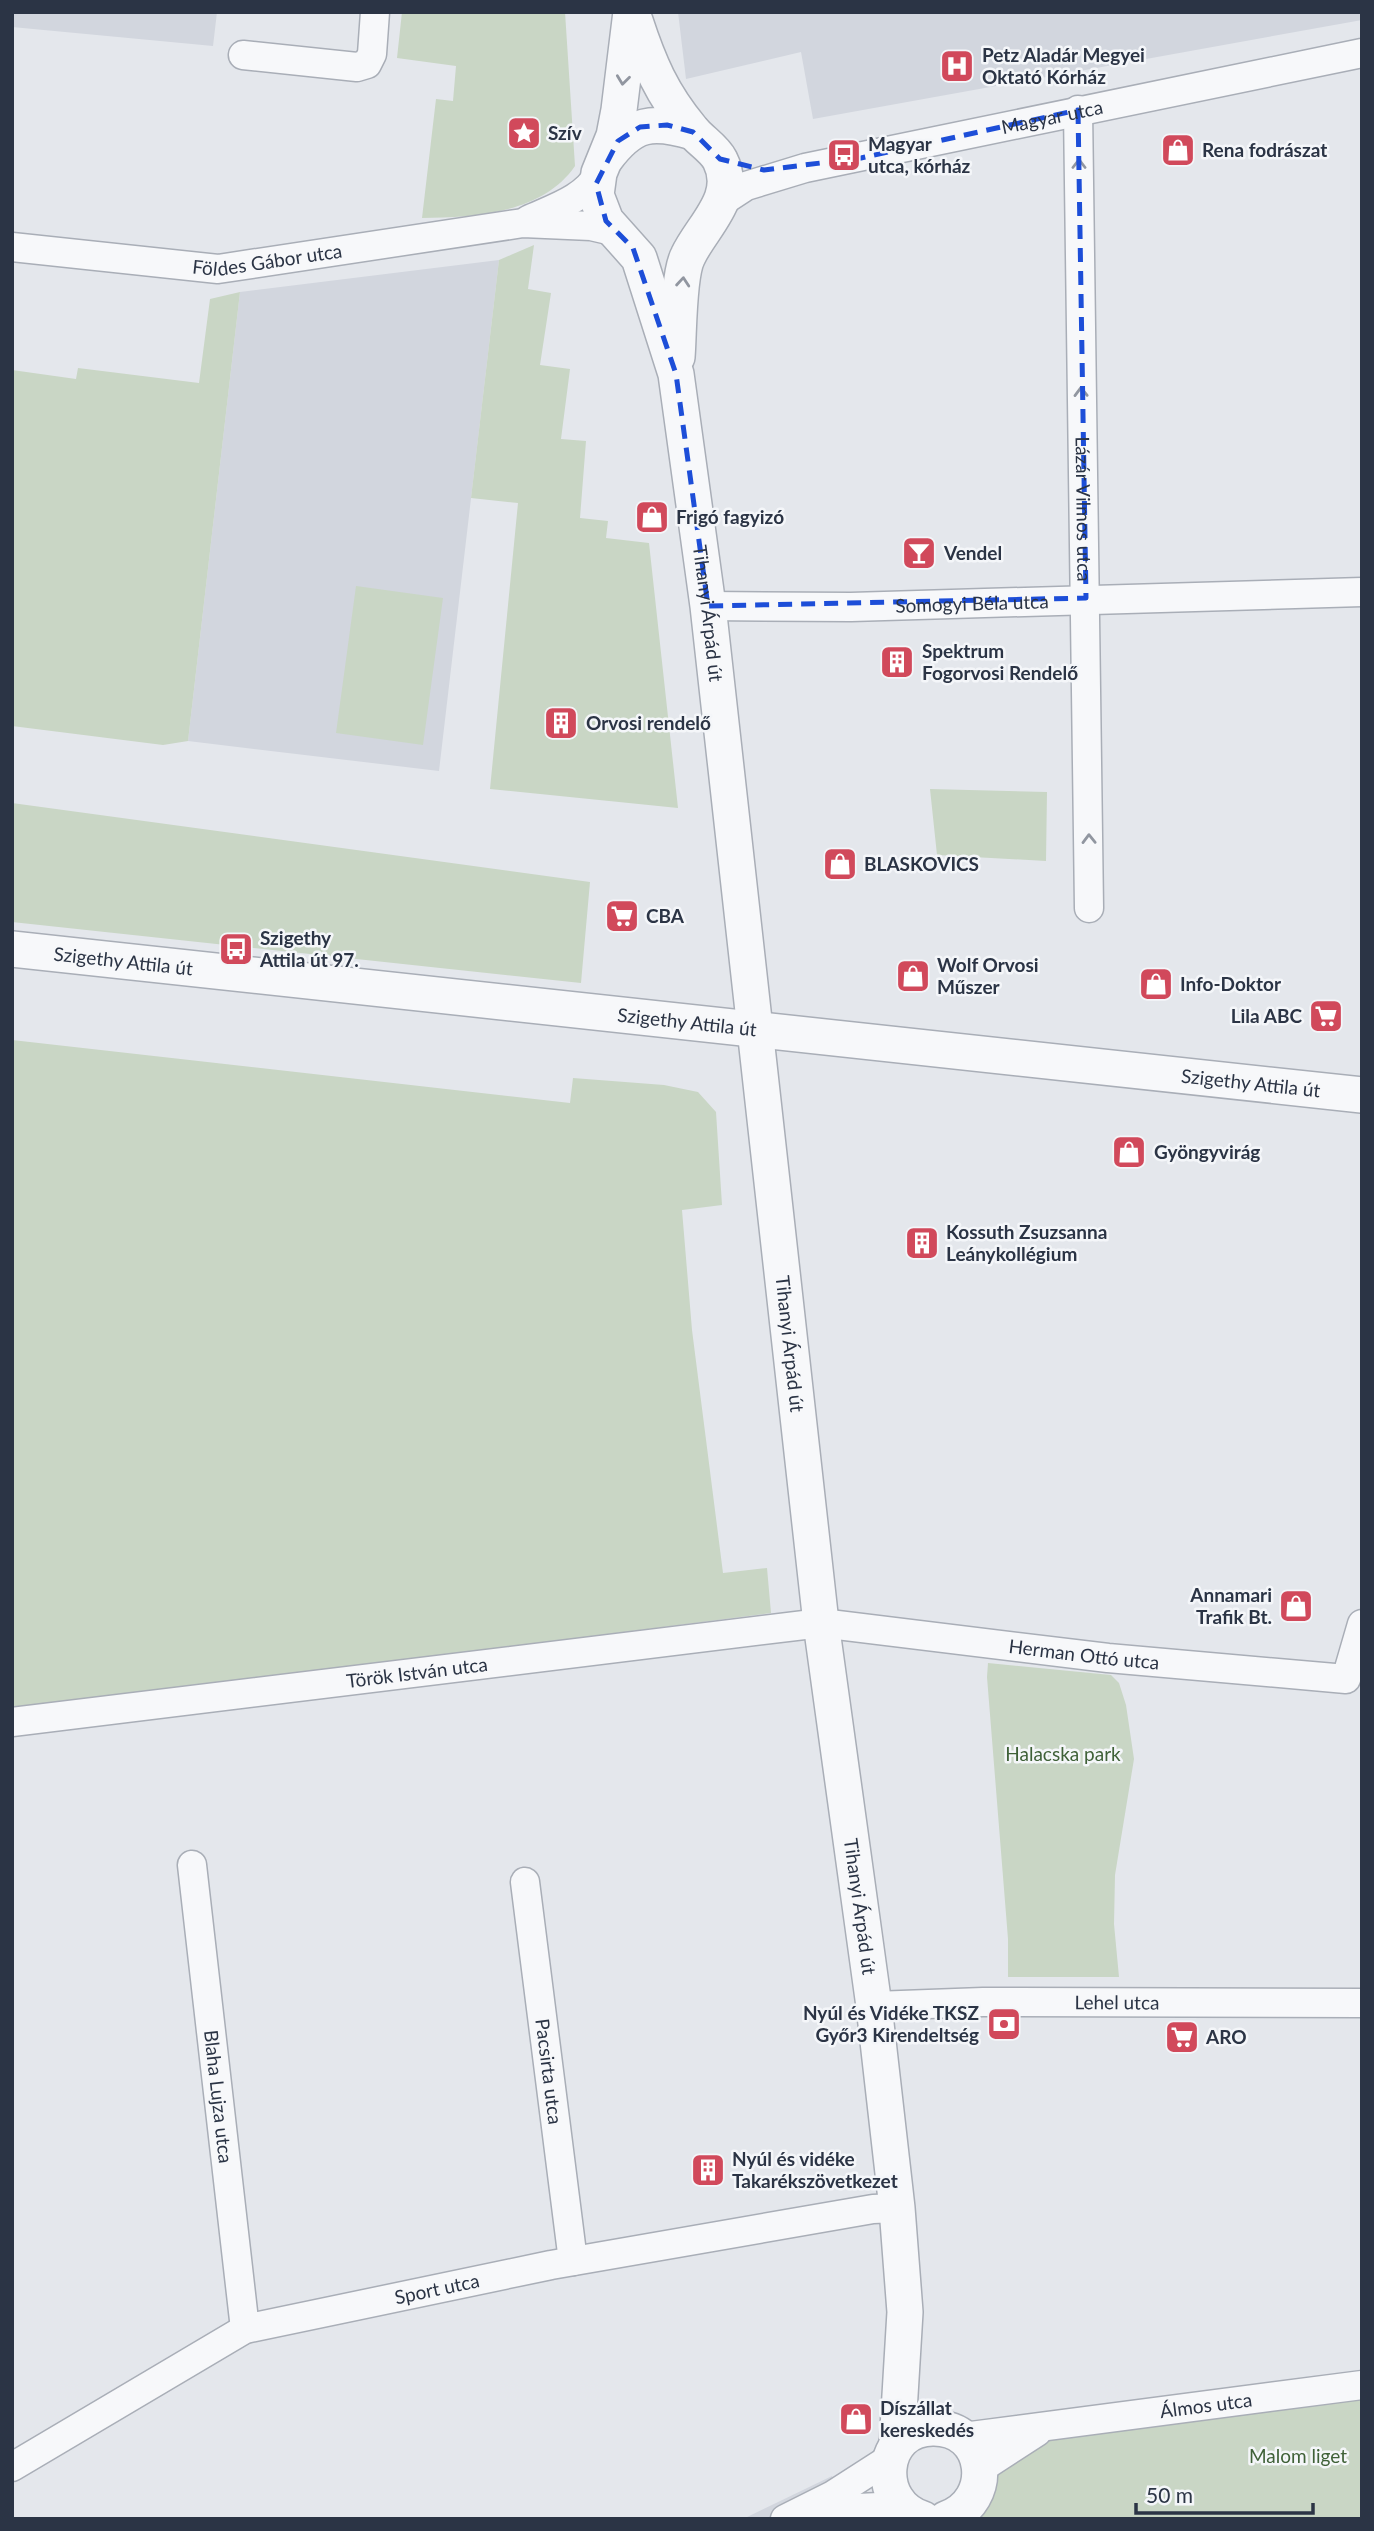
<svg xmlns="http://www.w3.org/2000/svg" width="1374" height="2531" viewBox="0 0 1374 2531" font-family="Lato,sans-serif">
	<style>
		.built { fill: #d2d6de }
		.green { fill: #c9d6c5 }
		.lines { fill: none; stroke-linecap: round; stroke-linejoin: round }
		.minor-casing { stroke: #a9aeb7; stroke-width: 31 }
		.tertiary-casing { stroke: #a9aeb7; stroke-width: 38 }
		.minor { stroke: #f7f8fa; stroke-width: 28 }
		.tertiary { stroke: #f7f8fa; stroke-width: 35 }
		.oneway { stroke: #9196a0 }
		.marked { fill: none; stroke: #1d4ed8; stroke-width: 5; stroke-dasharray: 14 9; stroke-linejoin: round }
		.labels { text-anchor: middle; stroke-width: 5; stroke-linejoin: round; paint-order: stroke }
		.poi-label { font-size: 19px; font-weight: bold; fill: #2b3445; stroke: #f4f6f9; text-anchor: start }
		.street-label { font-size: 19px; fill: #2b3445; stroke: #f4f6f9 }
		.park-label { font-size: 19px; fill: #3f6138; stroke: #f4f6f9 }
	</style>
	<rect width="100%" height="100%" fill="#e4e7ec"/>
	<path class="built" d="M 12,12 L 217,12 L 213,46 L 12,27 Z
		M 678,12 L 1362,12 L 1362,20 L 813,119 L 801,52 L 686,79 Z
		M 499,260 L 439,771 L 188,741 L 240,292 Z
		M 832,2476 L 852,2519 L 743,2519 Z"/>
	<path class="green" d="M 402,12 L 565,12 L 575,166 C 543,213 474,218 422,218 L 436,99 L 453,101 L 456,66 L 397,58 Z
		M 534,245 L 528,289 L 551,293 L 540,365 L 570,369 L 561,439 L 586,441 L 580,518 L 608,521 L 606,538 L 649,543 L 678,808 L 490,789 L 518,503 L 471,498 L 499,260 Z
		M 240,292 L 188,741 L 163,745 L 12,726 L 12,370 L 76,379 L 78,368 L 199,383 L 210,299 Z
		M 356,586 L 443,598 L 423,745 L 336,733 Z
		M 930,789 L 1047,792 L 1046,861 L 937,855 Z
		M 12,803 L 590,882 L 581,983 L 12,922 Z
		M 12,1040 L 570,1103 L 573,1078 L 664,1085 L 698,1092 L 716,1112 L 722,1205 L 682,1210 L 692,1330 L 723,1573 L 767,1568 L 771,1613 L 12,1711 Z
		M 988,1663 L 1111,1675 L 1119,1683 L 1126,1705 L 1134,1759 L 1115,1875 L 1114,1924 L 1119,1977 L 1008,1977 L 1008,1939 L 987,1677 Z
		M 1362,2385 L 1362,2519 L 960,2519 L 1015,2444 Z"/>
	<g class="lines">
		<g class="minor-casing">
			<g id="minor">
				<path d="M 243,55 L 357,67 L 367,64 L 372,54 L 375,12"/>
				<path id="s1" d="M 1078,110 L 1089,908"/>
				<path id="s2" d="M 720,203 L 746,186 L 805,168 L 1362,53"/>
				<path d="M 528,220 C 554,208 585,199 599,173"/>
				<path id="s3" d="M 12,247 L 218,269 L 523,223 L 591,226 L 617,232"/>
				<path id="s4" d="M 708,606 L 851,607 L 1362,592"/>
				<path id="s5" d="M 12,1722 L 821,1623 L 1108,1658 L 1346,1679 L 1362,1624"/>
				<path id="s6" d="M 192,1865 L 245,2329"/>
				<path id="s7" d="M 525,1882 L 573,2261"/>
				<path id="s8" d="M 874,2006 L 983,2002 L 1362,2003"/>
				<path id="s9" d="M 963,2437 L 1362,2385"/>
				<path id="s10" d="M 12,2467 L 245,2329 L 551,2265 L 873,2209 L 897,2208"/>
				<path d="M 980,2469 L 1037,2432"/>
				<path d="M 816,2510 L 900,2506"/>
				<path d="M 785,2519 L 833,2495 L 889,2459"/>
			</g>
		</g>
		<g class="tertiary-casing">
			<g id="tertiary">
				<path id="s11" d="M 631,12 L 619,110 L 614,136 L 599,173 L 596,195 L 606,221 L 639,258 L 676,374 L 708,606 L 821,1623 L 874,2006 L 897,2208 L 905,2312 L 897,2445"/>
				<path d="M 635,21 C 649,64 662,94 691,129 C 699,140 714,148 720,160 C 739,197 702,226 688,256 C 678,275 679,333 677,357"/>
				<path d="M 606,158 C 633,122 652,120 693,132"/>
				<path id="s12" d="M 12,949 L 1362,1095"/>
				<path d="M 923,2519 C 873,2504 879,2428 933,2428 C 988,2427 997,2501 946,2519"/>
			</g>
		</g>
		<use href="#minor" class="minor"/>
		<use href="#tertiary" class="tertiary"/>
	</g>
	<defs><path id="oneway-chevron" d="M-2-3.5L2.5 0L-2 3.5" fill="none" stroke-width="1.6" stroke-linecap="round" stroke-linejoin="round" transform="scale(1.75)"/></defs>
	<g class="oneway">
		<use href="#oneway-chevron" transform="translate(623 80) rotate(97)"/>
		<use href="#oneway-chevron" transform="translate(1079 164) rotate(-90)"/>
		<use href="#oneway-chevron" transform="translate(683 282) rotate(-85)"/>
		<use href="#oneway-chevron" transform="translate(1081 392) rotate(-91)"/>
		<use href="#oneway-chevron" transform="translate(1089 839) rotate(-91)"/>
	</g>
	<path class="marked" d="M 1078,110 L 1086,598 L 708,606 L 676,374 L 633,248 L 606,221 L 596,184 L 618,141 L 640,127 L 667,125 L 693,132 L 720,159 L 764,170 L 861,158 Z"/>
	<defs>
		<g id="hospital-square" transform="scale(1.75)"><rect x="-9" y="-9" width="18" height="18" rx="4" fill="#d1495b" stroke="#f4f6f9"/><path d="M-5-5h3v3.5h4V-5h3V5h-3V1.5h-4V5h-3Z" fill="#fff"/></g>
		<g id="sight-square" transform="scale(1.75)"><rect x="-9" y="-9" width="18" height="18" rx="4" fill="#d1495b" stroke="#f4f6f9"/><path d="M0-6L1.8-2.2L6-1.7L2.9 1.2L3.7 5.4L0 3.3L-3.7 5.4L-2.9 1.2L-6-1.7L-1.8-2.2Z" fill="#fff"/></g>
		<g id="shop-square" transform="scale(1.75)"><rect x="-9" y="-9" width="18" height="18" rx="4" fill="#d1495b" stroke="#f4f6f9"/><path d="M-5-2.5h2.3a2.7 3.5 0 0 1 5.4 0H5L5.5 6h-11ZM-1.5-2.5h3a1.5 2.3 0 0 0-3 0Z" fill="#fff"/></g>
		<g id="bus-square" transform="scale(1.75)"><rect x="-9" y="-9" width="18" height="18" rx="4" fill="#d1495b" stroke="#f4f6f9"/><path d="M-5-6H5V4H4V6H2V4H-2V6H-4V4H-5ZM-3.5-4V0h7V-4ZM-3.5 1.2v1.5H-2V1.2ZM2 1.2v1.5H3.5V1.2Z" fill="#fff"/></g>
		<g id="bar-square" transform="scale(1.75)"><rect x="-9" y="-9" width="18" height="18" rx="4" fill="#d1495b" stroke="#f4f6f9"/><path d="M-6-5H6L.8 .8V4.5H3.5V6h-7V4.5H-.8V.8Z" fill="#fff"/></g>
		<g id="building-square" transform="scale(1.75)"><rect x="-9" y="-9" width="18" height="18" rx="4" fill="#d1495b" stroke="#f4f6f9"/><path d="M-4-6H4V6H1V3H-1V6H-4ZM-2.5-4.3h1.7v1.8h-1.7ZM.8-4.3h1.7v1.8H.8ZM-2.5-1h1.7V.8h-1.7ZM.8-1h1.7V.8H.8Z" fill="#fff"/></g>
		<g id="supermarket-square" transform="scale(1.75)"><rect x="-9" y="-9" width="18" height="18" rx="4" fill="#d1495b" stroke="#f4f6f9"/><path d="M-6-5.5h2.5l.6 2H6L4.5 2H-2.5L-4.4-4H-6ZM-1.5 3.2a1.3 1.3 0 1 0 .1 0ZM3 3.2a1.3 1.3 0 1 0 .1 0Z" fill="#fff"/></g>
		<g id="bank-square" transform="scale(1.75)"><rect x="-9" y="-9" width="18" height="18" rx="4" fill="#d1495b" stroke="#f4f6f9"/><path d="M-6-4H6V4H-6ZM0-2.3a2.3 2.3 0 1 0 0 4.6a2.3 2.3 0 1 0 0-4.6Z" fill="#fff"/></g>
	</defs>
	<g fill-rule="evenodd">
		<use href="#hospital-square" x="957" y="66"/>
		<use href="#sight-square" x="524" y="133"/>
		<use href="#shop-square" x="1178" y="150"/>
		<use href="#bus-square" x="844" y="155"/>
		<use href="#shop-square" x="652" y="517"/>
		<use href="#bar-square" x="919" y="553"/>
		<use href="#building-square" x="897" y="662"/>
		<use href="#building-square" x="561" y="723"/>
		<use href="#shop-square" x="840" y="864"/>
		<use href="#supermarket-square" x="622" y="916"/>
		<use href="#bus-square" x="236" y="949"/>
		<use href="#shop-square" x="913" y="976"/>
		<use href="#shop-square" x="1156" y="984"/>
		<use href="#supermarket-square" x="1326" y="1016"/>
		<use href="#shop-square" x="1129" y="1152"/>
		<use href="#building-square" x="922" y="1243"/>
		<use href="#shop-square" x="1296" y="1606"/>
		<use href="#bank-square" x="1004" y="2024"/>
		<use href="#supermarket-square" x="1182" y="2037"/>
		<use href="#building-square" x="708" y="2170"/>
		<use href="#shop-square" x="856" y="2419"/>
	</g>
	<g class="labels">
		<g class="poi-label">
			<text x="982" y="62">Petz Aladár Megyei<tspan x="982" dy="22">Oktató Kórház</tspan></text>
			<text x="548" y="140">Szív</text>
			<text x="868" y="151">Magyar<tspan x="868" dy="22">utca, kórház</tspan></text>
			<text x="1202" y="157">Rena fodrászat</text>
			<text x="676" y="524">Frigó fagyizó</text>
			<text x="944" y="560">Vendel</text>
			<text x="922" y="658">Spektrum<tspan x="922" dy="22">Fogorvosi Rendelő</tspan></text>
			<text x="586" y="730">Orvosi rendelő</text>
			<text x="864" y="871">BLASKOVICS</text>
			<text x="646" y="923">CBA</text>
			<text x="260" y="945">Szigethy<tspan x="260" dy="22">Attila út 97.</tspan></text>
			<text x="937" y="972">Wolf Orvosi<tspan x="937" dy="22">Műszer</tspan></text>
			<text x="1180" y="991">Info-Doktor</text>
			<text x="1302" y="1023" text-anchor="end">Lila ABC</text>
			<text x="1154" y="1159">Gyöngyvirág</text>
			<text x="946" y="1239">Kossuth Zsuzsanna<tspan x="946" dy="22">Leánykollégium</tspan></text>
			<text x="1272" y="1602" text-anchor="end">Annamari<tspan x="1272" dy="22">Trafik Bt.</tspan></text>
			<text x="979" y="2020" text-anchor="end">Nyúl és Vidéke TKSZ<tspan x="979" dy="22">Győr3 Kirendeltség</tspan></text>
			<text x="1206" y="2044">ARO</text>
			<text x="732" y="2166">Nyúl és vidéke<tspan x="732" dy="22">Takarékszövetkezet</tspan></text>
			<text x="880" y="2415">Díszállat<tspan x="880" dy="22">kereskedés</tspan></text>
		</g>
		<g class="street-label">
			<text dy="7" stroke="none"><textPath href="#s2" startOffset="345">Magyar utca</textPath></text>
			<text dy="7" stroke="none"><textPath href="#s3" startOffset="257">Földes Gábor utca</textPath></text>
			<text dy="7" stroke="none"><textPath href="#s1" startOffset="399">Lázár Vilmos utca</textPath></text>
			<text dy="7" stroke="none"><textPath href="#s4" startOffset="264">Somogyi Béla utca</textPath></text>
			<text dy="7" stroke="none"><textPath href="#s11" startOffset="628">Tihanyi Árpád út</textPath></text>
			<text dy="7" stroke="none"><textPath href="#s12" startOffset="112">Szigethy Attila út</textPath></text>
			<text dy="7" stroke="none"><textPath href="#s12" startOffset="679">Szigethy Attila út</textPath></text>
			<text dy="7" stroke="none"><textPath href="#s12" startOffset="1246">Szigethy Attila út</textPath></text>
			<text dy="7" stroke="none"><textPath href="#s11" startOffset="1363">Tihanyi Árpád út</textPath></text>
			<text dy="7" stroke="none"><textPath href="#s5" startOffset="1080">Herman Ottó utca</textPath></text>
			<text dy="7" stroke="none"><textPath href="#s5" startOffset="408">Török István utca</textPath></text>
			<text dy="7" stroke="none"><textPath href="#s11" startOffset="1930">Tihanyi Árpád út</textPath></text>
			<text dy="7" stroke="none"><textPath href="#s8" startOffset="243">Lehel utca</textPath></text>
			<text dy="7" stroke="none"><textPath href="#s7" startOffset="191">Pacsirta utca</textPath></text>
			<text dy="7" stroke="none"><textPath href="#s6" startOffset="233">Blaha Lujza utca</textPath></text>
			<text dy="7" stroke="none"><textPath href="#s10" startOffset="467">Sport utca</textPath></text>
			<text dy="7" stroke="none"><textPath href="#s9" startOffset="245">Álmos utca</textPath></text>
		</g>
		<g class="park-label">
			<text x="1063" y="1761">Halacska park</text>
			<text x="1298" y="2463">Malom liget</text>
		</g>
	</g>
	<rect width="1374" height="2531" fill="none" stroke="#2b3445" stroke-width="28"/>
	<path d="M1136 2503v10h177v-10" fill="none" stroke="#2b3445" stroke-width="3.5"/>
	<text x="1146" y="2503" font-size="21" fill="#2b3445" stroke="#f4f6f9" stroke-width="5" paint-order="stroke">50 m</text>
</svg>
